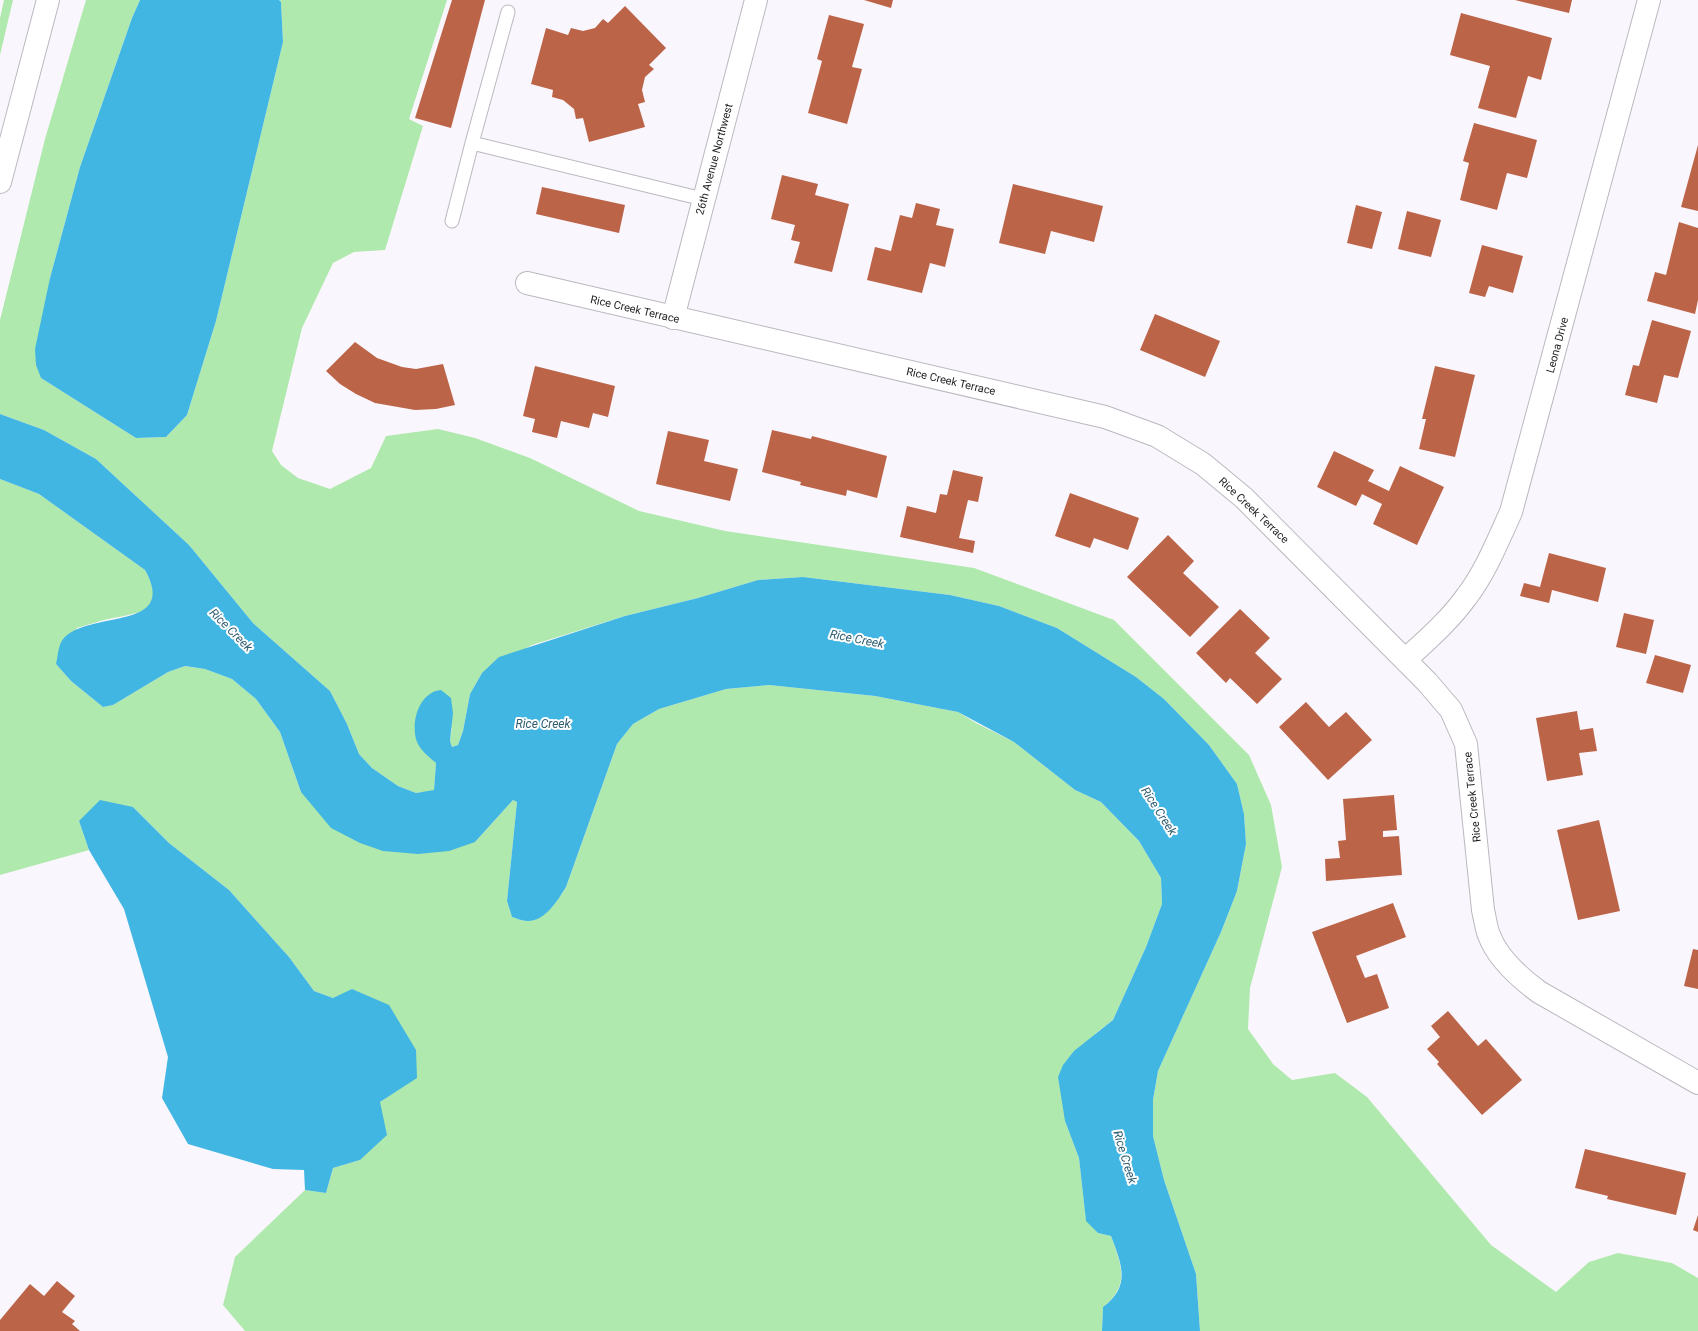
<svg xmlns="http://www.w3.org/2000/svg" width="1698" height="1331" viewBox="0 0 1698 1331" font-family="Roboto,sans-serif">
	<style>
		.green { fill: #b0e9ad }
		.water { fill: #41b6e3 }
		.building { fill: #bc6448 }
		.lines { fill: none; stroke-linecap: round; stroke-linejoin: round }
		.lane-casing { stroke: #bbb8bf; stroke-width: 15 }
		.street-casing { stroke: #bbb8bf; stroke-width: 24 }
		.secondary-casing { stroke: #bbb8bf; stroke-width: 24 }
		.lane { stroke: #fff; stroke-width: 13 }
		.street { stroke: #fff; stroke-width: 22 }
		.secondary { stroke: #fff; stroke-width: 22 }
		.labels { text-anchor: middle; stroke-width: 4; stroke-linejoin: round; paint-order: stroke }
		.street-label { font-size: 11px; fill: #1f1d20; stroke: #fff }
		.water-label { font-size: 12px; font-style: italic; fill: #2f5e72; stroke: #fff }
	</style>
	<rect width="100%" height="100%" fill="#faf6fd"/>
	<path class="green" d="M 4,0 L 13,0 L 0,55 L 0,18 Z
		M 86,0 L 140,0 L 132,18 L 80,167 L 50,278 L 41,378 L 136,438 L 166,437 L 187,415 L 216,321 L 283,42 L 281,2 L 279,0 L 447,0 L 409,119 L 423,126 L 385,250 L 354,252 L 333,263 L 302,328 L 272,451 L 281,465 L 298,478 L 330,489 L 371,468 L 386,436 L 438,429 L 475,438 L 530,458 L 639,511 L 725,531 L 974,568 L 1114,620 L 1249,755 L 1271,805 L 1282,867 L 1250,988 L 1248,1029 L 1273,1064 L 1292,1080 L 1335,1073 L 1367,1097 L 1491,1245 L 1556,1292 L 1589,1262 L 1618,1253 L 1672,1263 L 1698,1278 L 1698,1331 L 1200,1331 L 1196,1274 L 1164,1180 L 1153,1136 L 1153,1100 L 1158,1071 L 1221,932 L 1237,891 L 1246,844 L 1244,814 L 1237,784 L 1209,745 L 1164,699 L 1136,677 L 1057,628 L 999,606 L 950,595 L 803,577 L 758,580 L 698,598 L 625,616 L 532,645 L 482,673 L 470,694 L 463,731 L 458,745 L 452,747 L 450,741 L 452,727 L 424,752 L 436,763 L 434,791 L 416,793 L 398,786 L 372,768 L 359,754 L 347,724 L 330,691 L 253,623 L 189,545 L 96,459 L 44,430 L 0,414 L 0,320 L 45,139 Z
		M 0,479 L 39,494 L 145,570 C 169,614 136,613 104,620 C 95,623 86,625 77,628 L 56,664 L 71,681 L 103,707 L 113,705 L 168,672 L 185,666 L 205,669 L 232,679 L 256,699 L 280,732 L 301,792 L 475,842 L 513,800 L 517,802 L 507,901 L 512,917 C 516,918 522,921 527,921 C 545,921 558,900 566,887 L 617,744 L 633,724 L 659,709 L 726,689 L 769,685 L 875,696 L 958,712 L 976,723 L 1014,742 L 1075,790 L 1101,802 L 1139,841 L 1161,878 L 1162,904 L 1146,947 L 1113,1020 L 1095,1034 L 1065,1121 L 1079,1158 L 1086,1220 L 1098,1233 L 1111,1236 C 1121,1265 1131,1285 1103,1307 L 1102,1331 L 245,1331 L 223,1305 L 235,1257 L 305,1190 L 326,1193 L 333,1168 L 360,1160 L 380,1102 L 416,1078 L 333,998 L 314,991 L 289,957 L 229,890 L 169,843 L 133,807 L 79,821 L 89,850 L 0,875 Z"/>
	<path class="water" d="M 140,0 L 279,0 L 281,2 L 283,42 L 216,321 L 187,415 L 166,437 L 136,438 L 41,378 L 36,365 L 35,349 L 50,278 L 80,167 L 132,18 Z
		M 0,414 L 44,430 L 96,459 L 189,545 L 253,623 L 330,691 L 347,724 L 359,754 L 372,768 L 398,786 L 416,793 L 434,790 L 436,763 C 429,757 421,751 417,742 C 410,723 419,692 441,690 L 451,698 L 453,713 L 450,741 L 452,747 L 458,745 L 463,731 L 470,694 L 482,673 L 499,657 L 625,616 L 698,598 L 758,580 L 803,577 L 950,595 L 999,606 L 1057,628 L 1136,677 L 1164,699 L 1209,745 L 1237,784 L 1244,814 L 1246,844 L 1237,891 L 1221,932 L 1158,1071 L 1153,1100 L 1153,1136 L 1164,1180 L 1196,1274 L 1200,1331 L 1102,1331 L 1103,1307 C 1131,1286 1122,1265 1111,1236 L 1098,1233 L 1086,1221 L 1079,1158 L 1065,1121 L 1058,1077 L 1063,1065 L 1074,1051 L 1113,1020 L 1146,947 L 1162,904 L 1161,878 L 1139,841 L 1101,802 L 1075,790 L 1014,742 L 958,712 L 875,696 L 769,685 L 726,689 L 659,709 L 633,724 L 617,744 L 566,887 C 558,900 545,922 527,921 C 522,921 516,918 512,917 L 507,901 L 517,802 L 513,800 L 475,842 L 449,851 L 418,854 L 383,851 L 360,843 L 331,828 L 301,792 L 280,732 L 256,699 L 232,679 L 205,669 L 185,666 L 168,672 L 113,705 L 103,707 L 71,681 L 56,664 C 58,656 58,644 64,638 C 90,610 179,631 145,570 L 39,494 L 0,479 Z
		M 100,800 L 133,807 L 169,843 L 229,890 L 289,957 L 314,991 L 333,998 L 352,989 L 389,1005 L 416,1050 L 417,1078 L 380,1102 L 387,1135 L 360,1160 L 333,1168 L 326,1193 L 305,1190 L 304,1170 L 273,1169 L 188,1144 L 162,1098 L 168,1057 L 124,909 L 89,850 L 79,821 Z"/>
	<path class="building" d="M 452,0 L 485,0 L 451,128 L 415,118 Z
		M 864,0 L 893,0 L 891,8 Z
		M 1515,0 L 1572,0 L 1569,13 Z
		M 625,6 L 666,48 L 649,65 L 654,69 L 645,77 L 642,90 L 645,102 L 638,104 L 645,127 L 589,142 L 583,118 L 576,119 L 574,109 L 563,100 L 552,97 L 553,90 L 531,84 L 546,28 L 568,35 L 571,28 L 583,31 L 595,28 L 603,19 L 608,23 Z
		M 1461,13 L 1552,38 L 1541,80 L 1528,76 L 1516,118 L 1478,108 L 1490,66 L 1450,55 Z
		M 829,15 L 864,24 L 852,67 L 862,69 L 847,124 L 808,113 L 822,61 L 817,59 Z
		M 1474,123 L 1537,140 L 1527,178 L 1507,173 L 1497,210 L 1460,200 L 1469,163 L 1463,161 Z
		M 1698,145 L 1698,211 L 1681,207 Z
		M 782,175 L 818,184 L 815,195 L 849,204 L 832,272 L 794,263 L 800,242 L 791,240 L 795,225 L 771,219 Z
		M 1013,184 L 1103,206 L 1094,242 L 1051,231 L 1045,254 L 999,243 Z
		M 542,187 L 625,205 L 619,233 L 536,214 Z
		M 916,203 L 940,209 L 936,225 L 954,229 L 945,267 L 930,263 L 922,293 L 867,280 L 875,247 L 891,251 L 900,215 L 912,218 Z
		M 1356,205 L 1382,212 L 1372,249 L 1347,243 Z
		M 1407,211 L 1441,220 L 1431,257 L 1398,249 Z
		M 1679,222 L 1698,228 L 1698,300 L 1695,314 L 1647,301 L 1655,272 L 1666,275 Z
		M 1482,245 L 1523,256 L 1513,293 L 1489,286 L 1485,297 L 1469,293 Z
		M 1155,314 L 1220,341 L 1205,377 L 1140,350 Z
		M 1652,320 L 1691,331 L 1678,378 L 1664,375 L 1657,403 L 1625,395 L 1633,365 L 1639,366 Z
		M 355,342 L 377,358 L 402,367 L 416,369 L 443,364 L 455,405 L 436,409 L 415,410 L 375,403 L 356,394 L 340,384 L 326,371 Z
		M 535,366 L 615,386 L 608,417 L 593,413 L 589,428 L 561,421 L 557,438 L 532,432 L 535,419 L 523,416 Z
		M 1435,366 L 1475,375 L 1455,457 L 1419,449 L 1426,419 L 1422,419 Z
		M 772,430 L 811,439 L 812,436 L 887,456 L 877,498 L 847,490 L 846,496 L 800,485 L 801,482 L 762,472 Z
		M 668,431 L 709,440 L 704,461 L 738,469 L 730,501 L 656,484 Z
		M 1334,451 L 1374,470 L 1368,481 L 1389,491 L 1400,466 L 1444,487 L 1417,545 L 1373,524 L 1382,504 L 1362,494 L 1356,506 L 1317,487 Z
		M 953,470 L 983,477 L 978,502 L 968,500 L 959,538 L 975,541 L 973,553 L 900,537 L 907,506 L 936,513 L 940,494 L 947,495 Z
		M 1070,493 L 1139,518 L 1128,550 L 1094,538 L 1090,548 L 1055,536 Z
		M 1168,535 L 1194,561 L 1183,573 L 1219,607 L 1190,637 L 1127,577 Z
		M 1549,553 L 1606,568 L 1598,602 L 1552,590 L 1549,603 L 1520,596 L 1524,583 L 1540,587 Z
		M 1240,609 L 1270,638 L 1255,653 L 1282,679 L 1257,704 L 1230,678 L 1226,683 L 1196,653 Z
		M 1624,613 L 1654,620 L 1646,654 L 1616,647 Z
		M 1655,655 L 1691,665 L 1683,693 L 1646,683 Z
		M 1306,702 L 1329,727 L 1346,712 L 1372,740 L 1328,780 L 1279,727 Z
		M 1577,711 L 1580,730 L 1593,728 L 1597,751 L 1579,753 L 1583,775 L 1547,781 L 1536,718 Z
		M 1394,795 L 1397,830 L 1383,831 L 1383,837 L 1399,836 L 1402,875 L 1326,881 L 1325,859 L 1340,858 L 1338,841 L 1346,840 L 1343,799 Z
		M 1599,820 L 1620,911 L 1578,920 L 1557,830 Z
		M 1393,903 L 1406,937 L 1356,956 L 1365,978 L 1377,974 L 1389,1008 L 1347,1023 L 1312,932 Z
		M 1693,949 L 1698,950 L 1698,989 L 1684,986 Z
		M 1448,1011 L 1478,1046 L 1486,1039 L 1522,1080 L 1482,1115 L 1437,1064 L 1439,1062 L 1427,1049 L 1440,1037 L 1431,1026 Z
		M 1585,1149 L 1686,1173 L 1676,1215 L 1607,1199 L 1608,1196 L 1575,1188 Z
		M 1698,1215 L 1698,1232 L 1693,1230 Z
		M 57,1281 L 75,1296 L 62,1312 L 75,1321 L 72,1324 L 80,1331 L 0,1331 L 0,1320 L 30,1284 L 44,1296 Z"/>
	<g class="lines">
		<g class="lane-casing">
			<path id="lane" d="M 508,12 L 472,143 L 703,199
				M 452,221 L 472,143"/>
		</g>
		<g class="street-casing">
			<path id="street" d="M 527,283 L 1105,417 L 1157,436 L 1203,464 L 1244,498 L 1427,682 L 1451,710 L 1466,744 L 1483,910 C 1485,918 1486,928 1489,935 C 1497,957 1520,978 1539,992 L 1698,1083
				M 673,318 L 756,0
				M 1405,660 C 1427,640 1450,620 1467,596 C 1486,571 1498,540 1511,512 L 1649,0"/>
		</g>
		<g class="secondary-casing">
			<path id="secondary" d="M 0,182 L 48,0"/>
		</g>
		<use href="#lane" class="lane"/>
		<use href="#street" class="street"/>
		<use href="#secondary" class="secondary"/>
	</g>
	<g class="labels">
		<g class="street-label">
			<text transform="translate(714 159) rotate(-75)" y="4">26th Avenue Northwest</text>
			<text transform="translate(635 309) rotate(13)" y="4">Rice Creek Terrace</text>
			<text transform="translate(1557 345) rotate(-75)" y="4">Leona Drive</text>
			<text transform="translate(951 381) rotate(13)" y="4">Rice Creek Terrace</text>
			<text transform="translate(1254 510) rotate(43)" y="4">Rice Creek Terrace</text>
			<text transform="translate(1472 797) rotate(-96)" y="4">Rice Creek Terrace</text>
		</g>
		<g class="water-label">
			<text transform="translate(231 630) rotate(45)" y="4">Rice Creek</text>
			<text transform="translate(857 639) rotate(11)" y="4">Rice Creek</text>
			<text x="543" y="728">Rice Creek</text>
			<text transform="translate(1159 811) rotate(57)" y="4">Rice Creek</text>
			<text transform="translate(1125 1157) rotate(73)" y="4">Rice Creek</text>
		</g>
	</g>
</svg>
